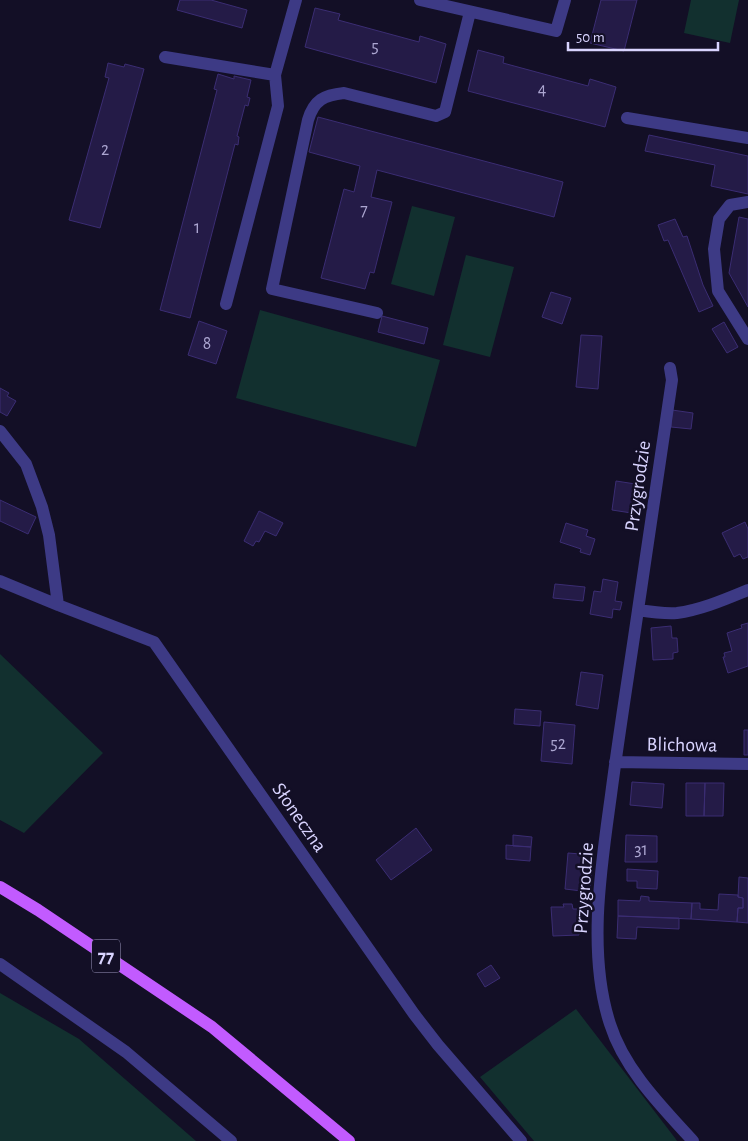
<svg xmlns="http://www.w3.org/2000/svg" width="748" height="1141" viewBox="0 0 748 1141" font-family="'Alegreya Sans',sans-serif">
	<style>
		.green { fill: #12302f }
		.building { fill: #241b47; stroke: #3b2d73 }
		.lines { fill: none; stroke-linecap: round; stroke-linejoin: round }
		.minor { stroke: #3d3a85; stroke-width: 12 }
		.major { stroke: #c25bff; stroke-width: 12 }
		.labels { text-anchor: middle; stroke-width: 5; stroke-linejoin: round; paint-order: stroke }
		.number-label { font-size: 18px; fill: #aca6d1 }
		.shield { fill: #130f26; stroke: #9e99be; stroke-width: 1 }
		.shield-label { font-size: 19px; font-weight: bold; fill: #d9d4ff }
		.street-label { font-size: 20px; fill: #d9d4ff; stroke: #130f26 }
	</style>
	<rect width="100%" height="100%" fill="#130f26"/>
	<path class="green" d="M 691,0 L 739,0 L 730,43 L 684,33 Z
		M 412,206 L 455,217 L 434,296 L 391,284 Z
		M 466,255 L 514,267 L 490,357 L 443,345 Z
		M 260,310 L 440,360 L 416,447 L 236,398 Z
		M 0,654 L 103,753 L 24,833 L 0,820 Z
		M 0,993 L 79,1039 L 196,1141 L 0,1141 Z
		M 576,1009 L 675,1138 L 677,1141 L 534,1141 L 480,1077 Z"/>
	<path class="building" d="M 180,0 L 211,0 L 247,10 L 242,28 L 177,10 Z
		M 601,0 L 637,0 L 624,51 L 590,43 Z
		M 315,8 L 340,14 L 338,20 L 419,42 L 420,36 L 446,44 L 436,83 L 305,47 Z
		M 478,50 L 504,57 L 503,63 L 588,86 L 590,79 L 616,87 L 605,127 L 468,91 Z
		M 108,63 L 124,67 L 125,64 L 144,69 L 100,228 L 69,220 L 109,78 L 105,77 Z
		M 218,74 L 234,79 L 234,76 L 251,80 L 247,97 L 250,98 L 248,106 L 245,105 L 237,136 L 239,137 L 238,145 L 235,144 L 190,318 L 160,310 L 217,90 L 214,89 Z
		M 318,117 L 563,182 L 554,217 L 377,170 L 371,197 L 392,202 L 374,273 L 370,272 L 365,289 L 321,278 L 344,189 L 354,192 L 360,166 L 309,152 Z
		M 649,135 L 748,156 L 748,194 L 711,186 L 715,165 L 645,151 Z
		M 739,217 L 748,219 L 748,307 L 729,273 Z
		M 675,219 L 683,237 L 687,236 L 703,285 L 713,306 L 699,312 L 668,240 L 664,241 L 658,225 Z
		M 551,292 L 571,298 L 562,324 L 542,317 Z
		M 382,316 L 428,328 L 424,344 L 378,332 Z
		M 199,321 L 227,331 L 216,364 L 188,355 Z
		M 724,322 L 738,347 L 727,353 L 712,329 Z
		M 581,335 L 602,336 L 598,389 L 576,387 Z
		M 0,388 L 9,393 L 7,396 L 16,401 L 7,416 L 0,412 Z
		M 672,410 L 693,413 L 691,429 L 671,427 Z
		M 616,481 L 642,485 L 638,514 L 612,510 Z
		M 0,500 L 36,517 L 28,534 L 0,521 Z
		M 259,511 L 283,523 L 276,536 L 265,531 L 259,542 L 256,541 L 253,546 L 244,541 Z
		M 745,522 L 748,529 L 748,557 L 743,559 L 740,554 L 734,557 L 722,533 Z
		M 566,523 L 588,530 L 586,536 L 595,539 L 590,555 L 580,552 L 581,549 L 560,542 Z
		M 603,579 L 618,582 L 615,601 L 622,602 L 620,610 L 613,609 L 612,618 L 590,614 L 594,591 L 601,592 Z
		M 555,584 L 585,587 L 583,601 L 553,598 Z
		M 748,623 L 748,666 L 728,673 L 723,657 L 725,657 L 724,653 L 732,651 L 727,633 L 742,628 L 741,625 Z
		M 671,626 L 672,638 L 677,638 L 678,652 L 673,653 L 673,659 L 653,660 L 651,628 Z
		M 581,672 L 603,675 L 598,709 L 576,705 Z
		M 515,709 L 541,711 L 540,726 L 514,724 Z
		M 544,722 L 575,725 L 572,764 L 541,761 Z
		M 744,730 L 748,730 L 748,755 L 744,755 Z
		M 632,782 L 664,784 L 662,808 L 630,805 Z
		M 686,783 L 705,783 L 704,816 L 686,816 Z
		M 705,783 L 724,783 L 723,816 L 704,816 Z
		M 416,828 L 432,850 L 391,880 L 376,860 Z
		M 513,835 L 532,837 L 531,847 L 513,846 Z
		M 626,835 L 657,836 L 657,862 L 625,862 Z
		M 506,845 L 531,847 L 530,861 L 506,859 Z
		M 568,853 L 593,855 L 590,892 L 565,889 Z
		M 627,869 L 658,871 L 657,889 L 637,888 L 637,881 L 627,881 Z
		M 739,877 L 748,878 L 748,923 L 737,922 L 738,908 L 743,908 L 743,898 L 738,897 Z
		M 719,894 L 738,895 L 738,897 L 743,898 L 743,908 L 738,908 L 737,922 L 691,919 L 692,903 L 700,903 L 700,909 L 718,910 Z
		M 641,896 L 649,897 L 649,901 L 692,903 L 691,919 L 618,916 L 618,900 L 640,901 Z
		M 563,904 L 572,904 L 573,909 L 578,909 L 579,935 L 553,936 L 551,907 L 564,907 Z
		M 618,916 L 679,918 L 679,929 L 637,927 L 636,939 L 617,938 Z
		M 491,965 L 500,978 L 485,987 L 477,974 Z"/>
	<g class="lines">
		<path class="minor" d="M 420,0 L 556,31 L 565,0
			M 165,57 L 275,75
			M 627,118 L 748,138
			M 748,202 L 730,205 L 719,219 L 714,249 L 718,291 L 748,339
			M 226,304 L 278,106 L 275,75 L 296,0
			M 377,313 L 272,289 L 308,120 C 314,100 324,95 344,93 L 436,116 L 445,112 L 470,12
			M 0,431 L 26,464 L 42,507 L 49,535 L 58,605
			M 0,581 L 58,605 L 154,642 L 414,1014 L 438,1045 L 521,1141
			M 638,610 L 672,380 L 670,368
			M 615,762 L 748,764
			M 0,964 L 126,1052 L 231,1141
			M 693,1141 C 662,1107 624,1069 610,1024 C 587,954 601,867 611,795 C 619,733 629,672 638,610 C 651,612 664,614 677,613 C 701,610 726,599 748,590"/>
		<path class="major" d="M 0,887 L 38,910 L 212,1027 L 349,1141"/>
	</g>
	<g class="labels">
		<g class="number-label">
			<text x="375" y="52">5</text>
			<text x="542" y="95">4</text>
			<text x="105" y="155">2</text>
			<text x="364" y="216">7</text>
			<text x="197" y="233">1</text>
			<text x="207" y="349">8</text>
			<text x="558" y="749">52</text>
			<text x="641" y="855">31</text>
		</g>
		<rect class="shield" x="92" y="939.5" width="28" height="33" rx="4"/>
		<g class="shield-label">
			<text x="106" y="963">77</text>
		</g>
		<g class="street-label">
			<text transform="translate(637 486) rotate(-82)" y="7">Przygrodzie</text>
			<text transform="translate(682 744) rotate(1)" y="7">Blichowa</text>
			<text transform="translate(300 817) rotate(55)" y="7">Słoneczna</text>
			<text transform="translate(583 888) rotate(-86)" y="7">Przygrodzie</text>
		</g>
	</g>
	<path d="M568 42v8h150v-8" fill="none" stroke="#d9d4ff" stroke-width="2.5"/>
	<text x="576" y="42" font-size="15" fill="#d9d4ff" stroke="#130f26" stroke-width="4" paint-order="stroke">50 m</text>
</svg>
